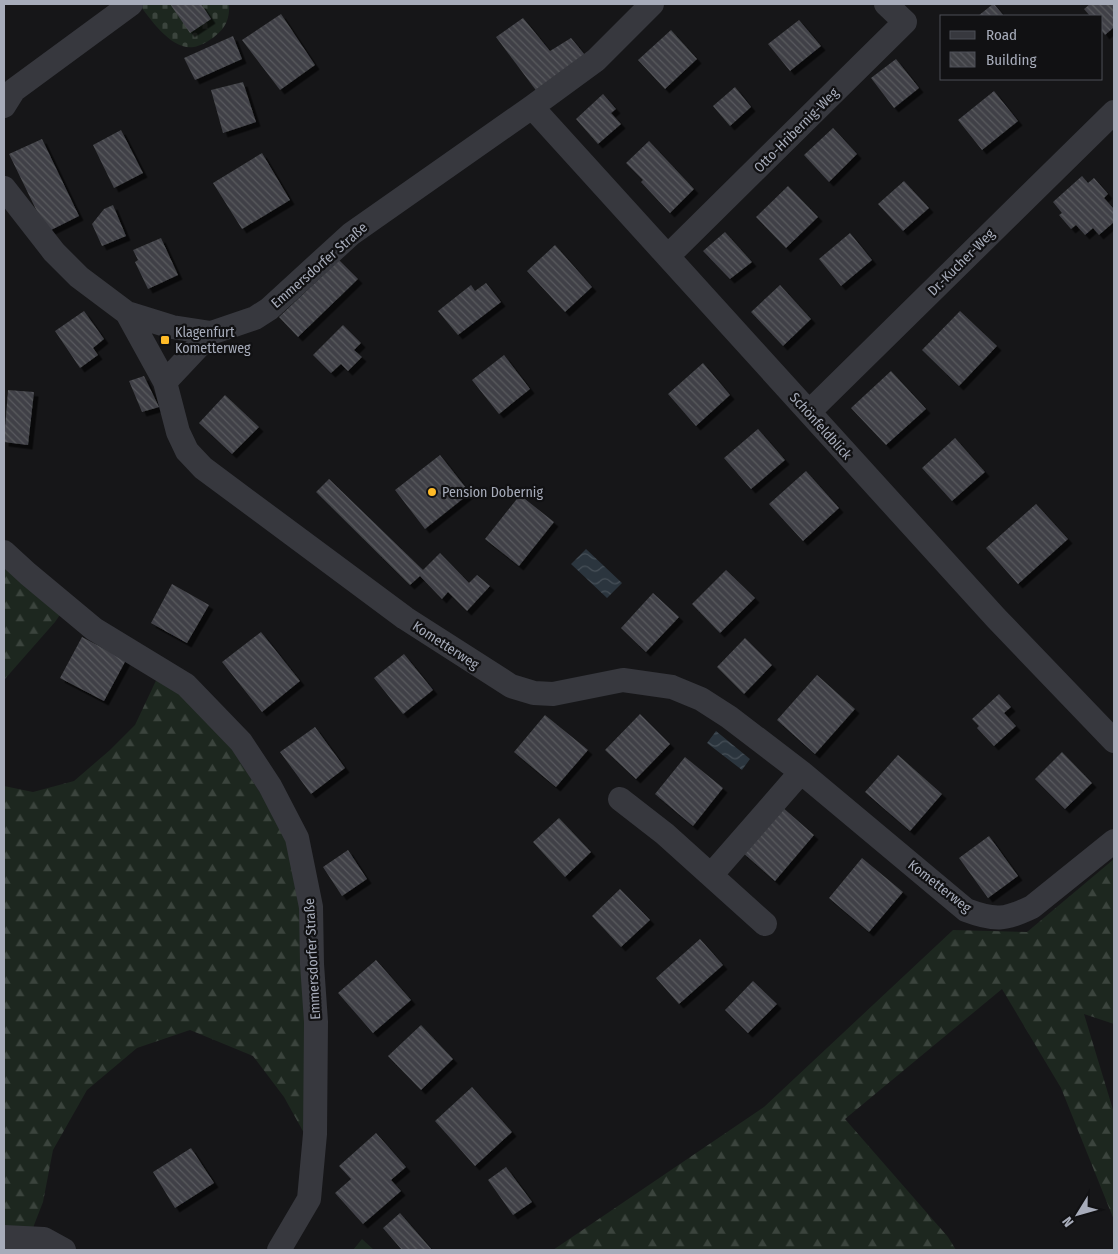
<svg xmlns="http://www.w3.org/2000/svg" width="1118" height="1254" viewBox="0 0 1118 1254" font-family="'Fira Sans Condensed',sans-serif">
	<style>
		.forest { fill: url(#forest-firs) }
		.cemetery { fill: url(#cemetery-stones) }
		.water { fill: url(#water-waves) }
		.building { fill: url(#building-back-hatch); filter: url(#shadow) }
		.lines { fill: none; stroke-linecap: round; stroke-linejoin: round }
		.minor { stroke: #37383e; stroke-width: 24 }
		.poi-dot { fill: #ffbb27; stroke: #111113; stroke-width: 2 }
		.labels { text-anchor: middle; stroke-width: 4.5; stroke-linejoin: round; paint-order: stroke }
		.street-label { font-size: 14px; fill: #a7acba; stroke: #111113 }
		.poi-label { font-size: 14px; fill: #a7acba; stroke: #111113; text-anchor: start }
	</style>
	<defs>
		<pattern id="forest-firs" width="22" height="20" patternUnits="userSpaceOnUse" patternTransform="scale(1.25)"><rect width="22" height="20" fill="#1d271f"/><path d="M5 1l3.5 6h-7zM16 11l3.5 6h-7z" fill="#3b443d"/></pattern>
		<pattern id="cemetery-stones" width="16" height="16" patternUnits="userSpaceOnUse" patternTransform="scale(1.25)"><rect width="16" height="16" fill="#1d271f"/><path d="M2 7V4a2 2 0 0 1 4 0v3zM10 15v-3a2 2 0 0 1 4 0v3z" fill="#3b443d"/></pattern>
		<pattern id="water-waves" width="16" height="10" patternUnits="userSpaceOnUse" patternTransform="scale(1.25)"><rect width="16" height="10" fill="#2b353e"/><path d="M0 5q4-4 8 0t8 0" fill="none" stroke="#475058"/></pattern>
		<pattern id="building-back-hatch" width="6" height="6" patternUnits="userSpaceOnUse" patternTransform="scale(1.25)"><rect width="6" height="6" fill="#404146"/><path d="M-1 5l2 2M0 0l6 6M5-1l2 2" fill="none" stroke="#595a5f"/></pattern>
		<filter id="shadow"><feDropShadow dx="4.5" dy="4.5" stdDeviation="0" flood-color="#0009"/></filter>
	</defs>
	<rect width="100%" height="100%" fill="#161618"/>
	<path class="forest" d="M 4,549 L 66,606 L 55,622 L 4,680 Z
		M 161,670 L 200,700 L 300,854 L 311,925 L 304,1133 L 284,1097 L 253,1056 L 190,1030 L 137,1048 L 87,1090 L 53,1150 L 43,1202 L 29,1238 L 4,1237 L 4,786 L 33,792 L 74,781 L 110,750 L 135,725 Z
		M 1114,859 L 1114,1024 L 1084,1014 L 1114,1113 L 1114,1220 L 1061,1088 L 1002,989 L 845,1119 L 948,1237 L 956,1250 L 553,1250 L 764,1107 L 953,930 L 1027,932 Z
		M 362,1239 L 374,1250 L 353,1250 Z"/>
	<path class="cemetery" d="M 139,4 L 229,4 C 230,18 226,28 214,37 C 209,41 200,46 194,47 C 172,51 150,19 139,4 Z"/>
	<path class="water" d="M 586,549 L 622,583 L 607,598 L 571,564 Z
		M 716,731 L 750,759 L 742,770 L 707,743 Z"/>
	<path class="building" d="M 170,4 L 201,4 L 211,19 L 190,33 Z
		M 994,4 L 1004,16 L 978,16 L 993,4 Z
		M 1090,4 L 1114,4 L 1114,27 L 1105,35 L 1102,31 L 1102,16 L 1090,16 L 1084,9 Z
		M 281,14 L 315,65 L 280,90 L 242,40 Z
		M 523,18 L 550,51 L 571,38 L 585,55 L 538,93 L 496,37 Z
		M 799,20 L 821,46 L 790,71 L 768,44 Z
		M 671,30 L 697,59 L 665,89 L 638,60 Z
		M 233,36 L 242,59 L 195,80 L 184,58 Z
		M 896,59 L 919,88 L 894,108 L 871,78 Z
		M 243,82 L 256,122 L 223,133 L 211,90 Z
		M 735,87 L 751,107 L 730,126 L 713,106 Z
		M 994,91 L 1018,121 L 982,150 L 958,120 Z
		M 603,94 L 616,109 L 611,113 L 621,124 L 598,144 L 576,119 Z
		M 833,128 L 857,154 L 829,182 L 804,155 Z
		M 121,130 L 143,173 L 114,188 L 93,145 Z
		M 42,139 L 79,216 L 47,232 L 9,154 Z
		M 649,141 L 694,189 L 670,213 L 641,182 L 643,180 L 626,163 Z
		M 262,153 L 290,200 L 242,229 L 213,183 Z
		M 1082,176 L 1088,183 L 1094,178 L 1108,194 L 1104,198 L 1114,209 L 1114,222 L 1099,235 L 1093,228 L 1085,235 L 1076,225 L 1071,229 L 1059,215 L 1062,213 L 1053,202 Z
		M 904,181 L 929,208 L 903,231 L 878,204 Z
		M 788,186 L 818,217 L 786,248 L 756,217 Z
		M 113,205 L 126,236 L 102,246 L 92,224 L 104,209 Z
		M 725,232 L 752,262 L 730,279 L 703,251 Z
		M 850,233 L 872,260 L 841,286 L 819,259 Z
		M 161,238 L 178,275 L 148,289 L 135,262 L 138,260 L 133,250 Z
		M 555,245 L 592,287 L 565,312 L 527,271 Z
		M 339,260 L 358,279 L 298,337 L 279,317 Z
		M 486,283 L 501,302 L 458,335 L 438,311 L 471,285 L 475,291 Z
		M 780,285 L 811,319 L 783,346 L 751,312 Z
		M 84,311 L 104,339 L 93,348 L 98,355 L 80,368 L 55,331 Z
		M 960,311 L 997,346 L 959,386 L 922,350 Z
		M 343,325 L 361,343 L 354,350 L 362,357 L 348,371 L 341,364 L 331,373 L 313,355 Z
		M 504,355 L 530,389 L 499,414 L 472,380 Z
		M 703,363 L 730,395 L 696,426 L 668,394 Z
		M 891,371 L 926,409 L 886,445 L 851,408 Z
		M 144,376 L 159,407 L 142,412 L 129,381 Z
		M 8,390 L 34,392 L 28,445 L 4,442 Z
		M 225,395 L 259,427 L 232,454 L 199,423 Z
		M 758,429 L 785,460 L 751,489 L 724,458 Z
		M 955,438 L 985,472 L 952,501 L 922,468 Z
		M 440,455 L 470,493 L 425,529 L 395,490 Z
		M 806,471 L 839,508 L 803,541 L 769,504 Z
		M 329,479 L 423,570 L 440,553 L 469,583 L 477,575 L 490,586 L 467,611 L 448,592 L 442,599 L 420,576 L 410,585 L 316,492 Z
		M 520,495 L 554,522 L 519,566 L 485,539 Z
		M 1036,504 L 1068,539 L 1018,584 L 986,548 Z
		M 726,570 L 755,598 L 720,633 L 692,604 Z
		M 172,584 L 209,605 L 187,643 L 151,623 Z
		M 653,593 L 679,617 L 646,652 L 621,628 Z
		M 261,632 L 300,681 L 262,712 L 222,662 Z
		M 82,637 L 126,660 L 104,701 L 60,678 Z
		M 745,638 L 772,665 L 744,694 L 717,667 Z
		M 404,654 L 433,690 L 403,714 L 374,678 Z
		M 817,675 L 855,709 L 815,754 L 777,720 Z
		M 999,694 L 1011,707 L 1004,713 L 1016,726 L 994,746 L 977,728 L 979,726 L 972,719 Z
		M 640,714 L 670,744 L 636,779 L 605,750 Z
		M 545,715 L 588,750 L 556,787 L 514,752 Z
		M 315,727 L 345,768 L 311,794 L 280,752 Z
		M 1062,752 L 1092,783 L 1065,809 L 1035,779 Z
		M 898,755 L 942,794 L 910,831 L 865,792 Z
		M 685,757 L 723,788 L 693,826 L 655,794 Z
		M 781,806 L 814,835 L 775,881 L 742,852 Z
		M 559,818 L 591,852 L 565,877 L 533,842 Z
		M 989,836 L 1018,876 L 988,898 L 959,858 Z
		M 348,850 L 367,879 L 342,896 L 323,867 Z
		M 862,858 L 903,892 L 869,932 L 829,898 Z
		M 620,889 L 650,920 L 621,947 L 592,916 Z
		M 700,939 L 723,965 L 679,1004 L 656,978 Z
		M 376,960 L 411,1000 L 373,1033 L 338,993 Z
		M 753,981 L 777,1004 L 748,1033 L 725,1010 Z
		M 421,1025 L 453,1059 L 421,1090 L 388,1056 Z
		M 472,1087 L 512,1132 L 475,1166 L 435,1121 Z
		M 376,1133 L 406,1167 L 391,1180 L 401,1191 L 363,1224 L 335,1193 L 351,1179 L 339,1166 Z
		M 191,1148 L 214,1183 L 175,1208 L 153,1172 Z
		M 506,1167 L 532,1202 L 513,1215 L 488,1180 Z
		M 400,1213 L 432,1250 L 402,1250 L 383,1228 Z"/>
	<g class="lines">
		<path class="minor" d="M 4,106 L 14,90 L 131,4
			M 532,107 L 996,618 L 1114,741
			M 4,188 L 54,252 L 79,277 L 127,313 L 172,327 L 211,333 L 255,318 L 269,309 L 351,234 L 532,107 L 596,60 L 652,4
			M 668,256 L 905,22 L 886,4
			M 127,313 L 165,382 L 178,432 L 187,451 L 203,468 L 405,618 L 511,686 L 534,693 L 553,694 L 623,680 L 672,687 L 701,699 L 729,717 L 801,772 L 966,910 C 995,921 1005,920 1032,907 L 1114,841
			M 165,382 L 211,333
			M 809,412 L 1114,112
			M 4,552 L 28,574 L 94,629 L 186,685 L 241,742 L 270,786 L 297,838 L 311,907 L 312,964 L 316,1022 L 315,1134 L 309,1199 L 279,1250
			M 620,799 L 665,834 L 765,924
			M 712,874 L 801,772
			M 4,1237 L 44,1239 L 64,1250"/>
	</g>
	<g class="poi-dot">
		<rect x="160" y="335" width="10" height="10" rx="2.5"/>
		<circle cx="432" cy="492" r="5"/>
	</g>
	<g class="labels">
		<g class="street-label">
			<text transform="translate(796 130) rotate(-45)" y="5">Otto-Hribernig-Weg</text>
			<text transform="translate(961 262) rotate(-45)" y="5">Dr.-Kucher-Weg</text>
			<text transform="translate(319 265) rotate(-41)" y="5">Emmersdorfer Straße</text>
			<text transform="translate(821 426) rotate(48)" y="5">Schönfeldblick</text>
			<text transform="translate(446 645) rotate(33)" y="5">Kometterweg</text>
			<text transform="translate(940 886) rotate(38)" y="5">Kometterweg</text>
			<text transform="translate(312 959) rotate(-93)" y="5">Emmersdorfer Straße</text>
		</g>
		<g class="poi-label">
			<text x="175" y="337">Klagenfurt<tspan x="175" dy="16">Kometterweg</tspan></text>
			<text x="442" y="497">Pension Dobernig</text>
		</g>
	</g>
	<rect width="1118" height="1254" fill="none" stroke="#a7acba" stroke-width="10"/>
	<rect x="940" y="15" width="162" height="65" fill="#111113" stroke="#4d4f56"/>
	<rect x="950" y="31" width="25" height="8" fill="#37383e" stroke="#4d4f56"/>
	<text x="986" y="40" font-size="15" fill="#a7acba">Road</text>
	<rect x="950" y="52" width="25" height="15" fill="url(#building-back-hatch)" stroke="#4d4f56"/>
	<text x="986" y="65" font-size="15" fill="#a7acba">Building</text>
	<g transform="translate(1078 1214) rotate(233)" stroke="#111113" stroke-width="4" paint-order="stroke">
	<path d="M0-4L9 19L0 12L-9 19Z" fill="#a7acba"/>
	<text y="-8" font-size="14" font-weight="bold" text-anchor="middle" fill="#a7acba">N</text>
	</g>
</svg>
